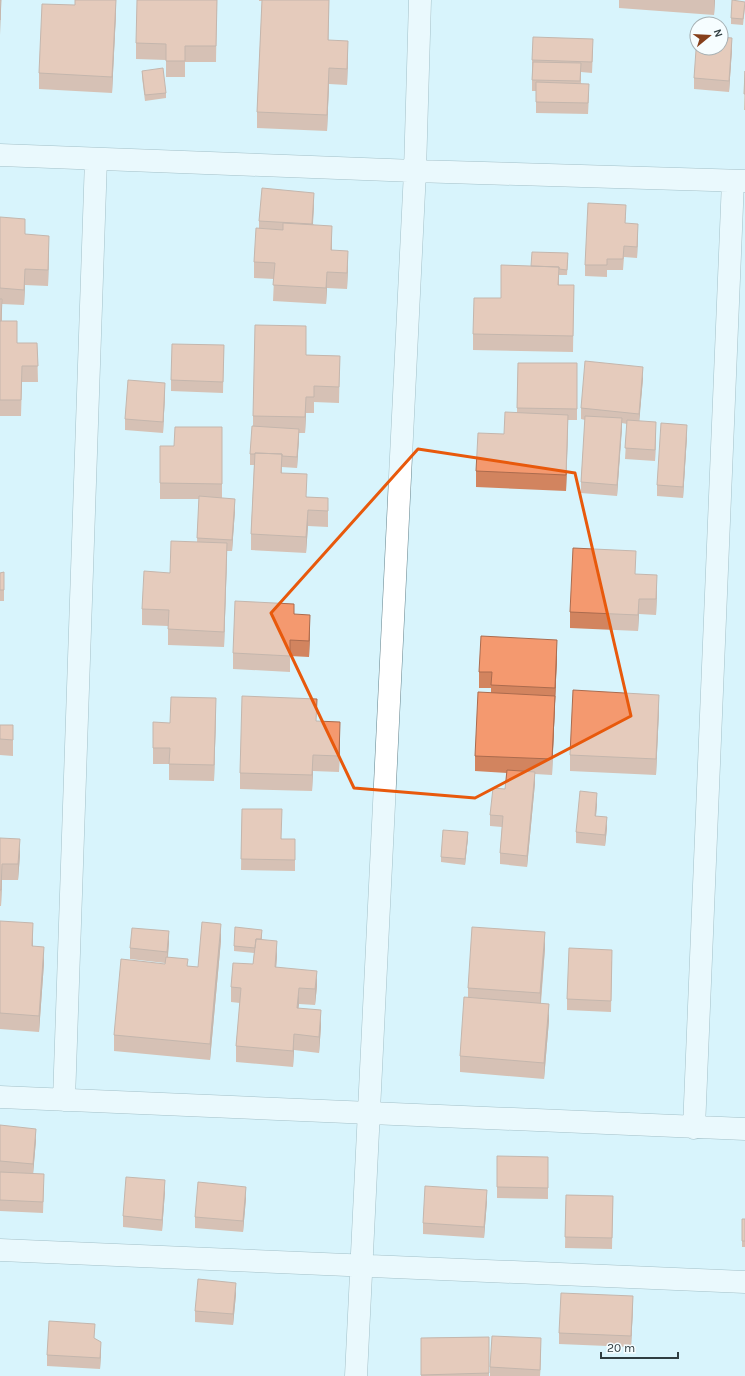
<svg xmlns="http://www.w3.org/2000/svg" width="745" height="1376" viewBox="0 0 745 1376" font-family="Karla,sans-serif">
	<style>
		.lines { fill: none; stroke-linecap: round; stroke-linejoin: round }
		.minor-casing { stroke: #62828b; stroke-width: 23 }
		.minor { stroke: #fff; stroke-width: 22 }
		.wall { fill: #d2845f }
		.shaded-wall { fill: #ab6b4e }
		.building { fill: #f4996f; stroke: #ab6b4e }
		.marked { fill: none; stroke: #e8590c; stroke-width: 3; stroke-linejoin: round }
	</style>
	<rect width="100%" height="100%" fill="#d8f4fc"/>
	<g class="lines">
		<g class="minor-casing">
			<path id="minor" d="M 0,155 L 415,171 L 745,181
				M 0,1097 L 745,1129
				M 64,1100 L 96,159
				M 694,1128 L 733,181
				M 0,1250 L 745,1282
				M 356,1376 L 415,171 L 420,0"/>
		</g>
		<use href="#minor" class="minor"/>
	</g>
	<path class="wall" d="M 217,0 L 216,62 L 185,62 L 185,77 L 166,77 L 166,60 L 136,59 L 136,43 Z
		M 259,0 L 329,0 L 328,40 L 348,57 L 347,85 L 329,84 L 327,131 L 257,128 L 257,112 L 262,1 L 259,1 Z
		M 619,0 L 715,0 L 714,15 L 619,8 Z
		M 75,5 L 116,13 L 112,93 L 39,89 L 39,73 Z
		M 745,7 L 743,25 L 731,24 L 731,18 Z
		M 732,49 L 729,92 L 694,89 L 694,78 Z
		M 593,50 L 592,73 L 581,72 L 581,83 L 589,95 L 588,114 L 536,113 L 536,91 L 532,91 L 532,60 Z
		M 142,71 L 166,93 L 166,98 L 145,101 L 142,77 Z
		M 745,71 L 745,110 L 744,110 Z
		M 314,204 L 313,224 L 332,241 L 332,250 L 348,266 L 347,289 L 327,288 L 326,304 L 273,301 L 274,279 L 254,278 L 254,262 L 259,228 L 259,221 Z
		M 626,216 L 625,223 L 638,235 L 637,258 L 624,257 L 623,270 L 607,270 L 607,277 L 585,276 L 585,265 Z
		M 0,217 L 49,251 L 48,286 L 25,285 L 24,305 L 2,304 L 2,321 L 17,343 L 37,343 L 38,382 L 22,382 L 21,416 L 0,416 Z
		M 568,259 L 567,275 L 559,275 L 559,285 L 574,285 L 573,352 L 473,350 L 473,334 L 501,298 L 531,266 Z
		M 224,345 L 223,393 L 171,391 L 171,380 Z
		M 306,355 L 340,356 L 339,403 L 314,402 L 314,413 L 306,413 L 305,433 L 299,433 L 297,468 L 282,467 L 282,473 L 307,497 L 328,498 L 328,527 L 308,526 L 306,553 L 251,550 L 251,534 L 254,465 L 250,465 L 250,454 L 253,426 L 253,416 Z
		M 518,363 L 577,363 L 577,420 L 568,420 L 566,491 L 476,487 L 476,471 L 504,434 L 517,412 Z
		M 643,378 L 639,421 L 656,433 L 655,461 L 625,459 L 627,424 L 622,423 L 617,496 L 581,493 L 581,482 L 585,420 L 581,419 L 581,408 Z
		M 165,394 L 163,433 L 125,430 L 125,419 Z
		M 222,427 L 222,498 L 235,510 L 232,551 L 227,551 L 224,647 L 168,645 L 168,626 L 142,625 L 142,609 L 170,573 L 197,542 L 199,499 L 160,499 L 160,446 L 174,446 Z
		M 687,436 L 683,498 L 657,496 L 657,485 Z
		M 4,572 L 4,601 L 0,601 L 0,573 Z
		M 636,574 L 657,591 L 656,615 L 639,614 L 638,631 L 570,628 L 570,612 Z
		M 294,614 L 310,631 L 309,657 L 290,656 L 290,672 L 233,669 L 233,653 Z
		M 557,656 L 552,775 L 535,774 L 535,783 L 527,867 L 500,864 L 500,853 L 502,827 L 490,826 L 490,815 L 505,789 L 507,773 L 475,771 L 475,756 L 491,693 L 491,688 L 479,688 L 479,672 Z
		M 659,710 L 656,775 L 570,771 L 570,755 Z
		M 216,714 L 214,781 L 169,780 L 169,764 L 153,764 L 153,748 L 170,723 Z
		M 316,721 L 340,738 L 339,772 L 313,771 L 312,791 L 240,789 L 240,773 Z
		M 0,725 L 13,725 L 13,756 L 0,755 Z
		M 597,804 L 596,816 L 607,828 L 605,846 L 576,843 L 576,832 Z
		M 242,809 L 282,839 L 295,839 L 295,871 L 241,870 Z
		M 0,838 L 20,855 L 18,880 L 2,880 L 1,906 L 0,906 Z
		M 468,838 L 465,865 L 441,862 L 441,857 Z
		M 0,924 L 33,939 L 33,946 L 44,963 L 39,1032 L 0,1029 Z
		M 262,935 L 262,939 L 277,956 L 276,967 L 317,986 L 315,1005 L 299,1004 L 298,1008 L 321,1026 L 319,1053 L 294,1050 L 293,1067 L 236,1062 L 236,1046 L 240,1003 L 231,1002 L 231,987 L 253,964 L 254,953 L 234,951 L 234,946 Z
		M 221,940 L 210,1060 L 114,1051 L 114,1035 L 165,964 L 165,963 L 130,959 L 130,948 L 169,942 L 168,957 L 188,966 L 198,967 Z
		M 545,948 L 541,1003 L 549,1020 L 544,1079 L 460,1072 L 460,1056 L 468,997 L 468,988 Z
		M 612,961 L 611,1012 L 567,1010 L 567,999 Z
		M 0,1125 L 36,1140 L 33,1173 L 44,1185 L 43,1213 L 0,1211 Z
		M 548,1157 L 548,1199 L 497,1198 L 497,1187 Z
		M 165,1191 L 162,1231 L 123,1227 L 123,1216 Z
		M 566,1195 L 613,1196 L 612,1249 L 565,1248 Z
		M 246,1198 L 243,1232 L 195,1228 L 195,1217 Z
		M 487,1201 L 484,1238 L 423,1234 L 423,1223 Z
		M 742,1219 L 745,1219 L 745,1247 L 742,1247 Z
		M 236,1294 L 233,1325 L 195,1322 L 195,1311 Z
		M 633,1307 L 631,1347 L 559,1344 L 559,1333 Z
		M 489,1337 L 489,1376 L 421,1376 L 421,1338 Z
		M 94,1339 L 101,1353 L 100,1369 L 47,1366 L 47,1355 Z
		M 541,1349 L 540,1376 L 490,1376 L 490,1367 Z"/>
	<path class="shaded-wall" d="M 1,0 L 1,10 L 0,35 L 0,20 Z
		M 116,0 L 116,13 L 112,93 L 112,77 Z
		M 329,0 L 329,16 L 328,56 L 328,40 Z
		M 714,0 L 715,0 L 714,15 Z
		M 732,38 L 732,49 L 729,92 L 729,81 Z
		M 348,41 L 348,57 L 347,85 L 347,69 Z
		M 329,68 L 329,84 L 327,131 L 327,115 Z
		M 314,193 L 314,204 L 312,236 L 312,225 Z
		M 638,224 L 638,235 L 637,258 L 637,247 Z
		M 332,226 L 332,241 L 331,266 L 331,250 Z
		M 49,236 L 49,251 L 48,286 L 48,270 Z
		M 348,251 L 348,266 L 347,289 L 347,273 Z
		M 25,269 L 25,285 L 24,305 L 24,290 Z
		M 327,272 L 327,288 L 326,304 L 326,288 Z
		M 643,367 L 643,378 L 639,425 L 639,414 Z
		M 165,383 L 165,394 L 163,433 L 163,422 Z
		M 306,397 L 306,413 L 305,433 L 305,417 Z
		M 568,415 L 568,431 L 566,491 L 566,475 Z
		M 622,418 L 622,429 L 617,496 L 617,485 Z
		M 656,422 L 656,433 L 655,461 L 655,450 Z
		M 687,425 L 687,436 L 683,498 L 683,487 Z
		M 299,429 L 299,440 L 297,468 L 297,457 Z
		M 235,499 L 235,510 L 232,551 L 232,540 Z
		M 308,510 L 308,526 L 306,553 L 306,537 Z
		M 227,543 L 227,559 L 224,647 L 224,632 Z
		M 657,575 L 657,591 L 656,615 L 656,599 Z
		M 639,599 L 639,614 L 638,631 L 638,615 Z
		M 310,615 L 310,631 L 309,657 L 309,641 Z
		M 557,640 L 557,656 L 552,775 L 552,759 Z
		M 659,695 L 659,710 L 656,775 L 656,759 Z
		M 216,698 L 216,714 L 214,781 L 214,765 Z
		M 340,722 L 340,738 L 339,772 L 339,756 Z
		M 313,755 L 313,771 L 312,791 L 312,775 Z
		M 535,772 L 535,783 L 527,867 L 527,856 Z
		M 597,793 L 597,804 L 595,827 L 595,816 Z
		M 607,817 L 607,828 L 605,846 L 605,835 Z
		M 468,832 L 468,838 L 465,865 L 465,859 Z
		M 20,839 L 20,855 L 18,880 L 18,864 Z
		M 2,864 L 2,880 L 1,906 L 1,890 Z
		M 33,923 L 33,939 L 32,962 L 32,946 Z
		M 221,924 L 221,940 L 210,1060 L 210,1044 Z
		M 169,931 L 169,942 L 167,963 L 167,952 Z
		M 545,932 L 545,948 L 540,1009 L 540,993 Z
		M 277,941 L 277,956 L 275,983 L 275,967 Z
		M 44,947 L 44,963 L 39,1032 L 39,1016 Z
		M 317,971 L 317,986 L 315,1005 L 315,989 Z
		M 299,988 L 299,1004 L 297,1024 L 297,1008 Z
		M 549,1004 L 549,1020 L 544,1079 L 544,1063 Z
		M 321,1010 L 321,1026 L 319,1053 L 319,1037 Z
		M 294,1034 L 294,1050 L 293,1067 L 293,1051 Z
		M 36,1129 L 36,1140 L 33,1175 L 33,1164 Z
		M 165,1180 L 165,1191 L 162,1231 L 162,1220 Z
		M 246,1187 L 246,1198 L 243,1232 L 243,1221 Z
		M 487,1190 L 487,1201 L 484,1238 L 484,1227 Z
		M 236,1283 L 236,1294 L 233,1325 L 233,1314 Z
		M 633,1296 L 633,1307 L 631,1347 L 631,1336 Z
		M 541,1338 L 541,1349 L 540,1376 L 540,1370 Z
		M 101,1342 L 101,1353 L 100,1369 L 100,1358 Z"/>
	<path class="building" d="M 0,0 L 1,0 L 0,20 Z
		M 75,0 L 116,0 L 112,77 L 39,73 L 42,4 L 75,5 Z
		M 137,0 L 217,0 L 216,46 L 185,46 L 185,61 L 166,61 L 166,44 L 136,43 Z
		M 262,0 L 329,0 L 328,40 L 348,41 L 347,69 L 329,68 L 327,115 L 257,112 Z
		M 732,0 L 745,2 L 743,19 L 731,18 Z
		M 697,36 L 697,48 L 721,48 L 721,37 L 732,38 L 729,81 L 694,78 Z
		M 533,37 L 593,39 L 592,62 L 532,60 Z
		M 533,62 L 581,63 L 580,81 L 532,80 Z
		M 163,68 L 166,93 L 145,95 L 142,71 Z
		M 745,71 L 745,94 L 744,94 Z
		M 536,82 L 589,84 L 588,103 L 536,102 Z
		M 262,188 L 314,193 L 312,224 L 259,221 Z
		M 588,203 L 626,205 L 625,223 L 638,224 L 637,247 L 624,246 L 623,259 L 607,259 L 607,265 L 585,265 Z
		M 0,217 L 25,219 L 25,234 L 49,236 L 48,270 L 25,269 L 24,290 L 0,288 Z
		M 283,223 L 332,226 L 331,250 L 348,251 L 347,273 L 327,272 L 326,288 L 273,285 L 275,263 L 254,262 L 256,228 L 283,230 Z
		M 532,252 L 568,253 L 567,270 L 559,269 L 559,267 L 531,266 Z
		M 501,265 L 559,267 L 558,285 L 574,285 L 573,336 L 473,334 L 474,298 L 501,298 Z
		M 0,299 L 2,299 L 1,321 L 0,321 Z
		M 0,321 L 17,321 L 17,343 L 37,343 L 38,366 L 22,366 L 21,400 L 0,400 Z
		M 255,325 L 306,326 L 306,355 L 340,356 L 339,387 L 314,386 L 314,397 L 306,397 L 305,417 L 253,416 Z
		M 172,344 L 224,345 L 223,382 L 171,380 Z
		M 585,361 L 643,367 L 639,414 L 581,408 Z
		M 518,363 L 577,363 L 577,409 L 517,408 Z
		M 128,380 L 165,383 L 163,422 L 125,419 Z
		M 505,412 L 568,415 L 566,475 L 476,471 L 478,433 L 504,434 Z
		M 585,416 L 622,418 L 617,485 L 581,482 Z
		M 627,420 L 656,422 L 655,450 L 625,448 Z
		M 661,423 L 687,425 L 683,487 L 657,485 Z
		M 252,426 L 299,429 L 297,457 L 282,456 L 282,454 L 255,453 L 255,454 L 250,454 Z
		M 175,427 L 222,427 L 222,484 L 160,483 L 160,446 L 174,446 Z
		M 255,453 L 282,454 L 281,473 L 307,474 L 306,497 L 328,498 L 328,511 L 308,510 L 306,537 L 251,534 Z
		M 199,496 L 235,499 L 232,540 L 197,538 Z
		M 171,541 L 227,543 L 224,632 L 168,629 L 169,610 L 142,609 L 144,571 L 170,573 Z
		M 573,548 L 636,551 L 635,574 L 657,575 L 656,599 L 639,599 L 638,615 L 570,612 Z
		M 4,572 L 4,590 L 0,590 L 0,573 Z
		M 235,601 L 294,604 L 294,614 L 310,615 L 309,641 L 290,640 L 290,656 L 233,653 Z
		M 481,636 L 557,640 L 555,688 L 491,685 L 492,672 L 479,672 Z
		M 573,690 L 659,695 L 656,759 L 570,755 Z
		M 478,692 L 555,696 L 552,759 L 475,756 Z
		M 242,696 L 317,699 L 316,721 L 340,722 L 339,756 L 313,755 L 312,775 L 240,773 Z
		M 171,697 L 216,698 L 214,765 L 169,764 L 170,748 L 153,748 L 153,722 L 170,723 Z
		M 0,725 L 13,725 L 13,740 L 0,739 Z
		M 507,770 L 535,772 L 527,856 L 500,853 L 503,816 L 490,815 L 493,788 L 505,789 Z
		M 580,791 L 597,793 L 595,816 L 607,817 L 605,835 L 576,832 Z
		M 242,809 L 282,809 L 281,839 L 295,839 L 295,860 L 241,859 Z
		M 443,830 L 468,832 L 465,859 L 441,857 Z
		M 0,838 L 20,839 L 18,864 L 2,864 L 1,890 L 0,890 Z
		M 0,921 L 33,923 L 32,946 L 44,947 L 39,1016 L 0,1013 Z
		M 202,922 L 221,924 L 210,1044 L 114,1035 L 121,959 L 165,964 L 166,957 L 188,959 L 187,966 L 198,967 Z
		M 235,927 L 262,930 L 261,939 L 256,939 L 255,948 L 234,946 Z
		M 472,927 L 545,932 L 540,993 L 468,988 Z
		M 132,928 L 169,931 L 167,952 L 130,948 Z
		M 256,939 L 277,941 L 275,967 L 317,971 L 315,989 L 299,988 L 297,1008 L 321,1010 L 319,1037 L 294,1034 L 293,1051 L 236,1046 L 241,988 L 231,987 L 233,963 L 253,964 Z
		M 569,948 L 612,950 L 611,1001 L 567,999 Z
		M 464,997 L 549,1004 L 544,1063 L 460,1056 Z
		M 0,1125 L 36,1129 L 33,1164 L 0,1161 Z
		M 497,1156 L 548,1157 L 548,1188 L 497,1187 Z
		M 0,1172 L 44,1174 L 43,1202 L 0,1200 Z
		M 126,1177 L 165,1180 L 162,1220 L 123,1216 Z
		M 198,1182 L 246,1187 L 243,1221 L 195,1217 Z
		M 425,1186 L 487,1190 L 484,1227 L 423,1223 Z
		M 566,1195 L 613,1196 L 612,1238 L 565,1237 Z
		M 742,1219 L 745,1219 L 745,1241 L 742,1241 Z
		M 198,1279 L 236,1283 L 233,1314 L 195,1311 Z
		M 561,1293 L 633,1296 L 631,1336 L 559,1333 Z
		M 49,1321 L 95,1324 L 94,1338 L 101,1342 L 100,1358 L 47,1355 Z
		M 492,1336 L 541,1338 L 540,1370 L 490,1367 Z
		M 489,1337 L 489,1373 L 421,1375 L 421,1338 Z"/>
	<path d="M0 0H745V1376H0ZM 418,449 L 575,473 L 631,716 L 475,798 L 354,788 L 271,613 Z" fill="#d8f4fc" fill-opacity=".55" fill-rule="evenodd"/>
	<path class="marked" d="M 418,449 L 575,473 L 631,716 L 475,798 L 354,788 L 271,613 Z"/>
	<g transform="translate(709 36) rotate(72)"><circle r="19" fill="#f6fdff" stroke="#a6b0b3"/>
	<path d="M0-3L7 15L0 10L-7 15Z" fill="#853f1b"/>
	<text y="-6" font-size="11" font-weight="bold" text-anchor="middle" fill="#2f3d41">N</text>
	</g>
	<path d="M601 1352v6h77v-6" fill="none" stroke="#2f3d41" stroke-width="2"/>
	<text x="607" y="1352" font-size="12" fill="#2f3d41" stroke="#f6fdff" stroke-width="3" paint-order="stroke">20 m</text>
</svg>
